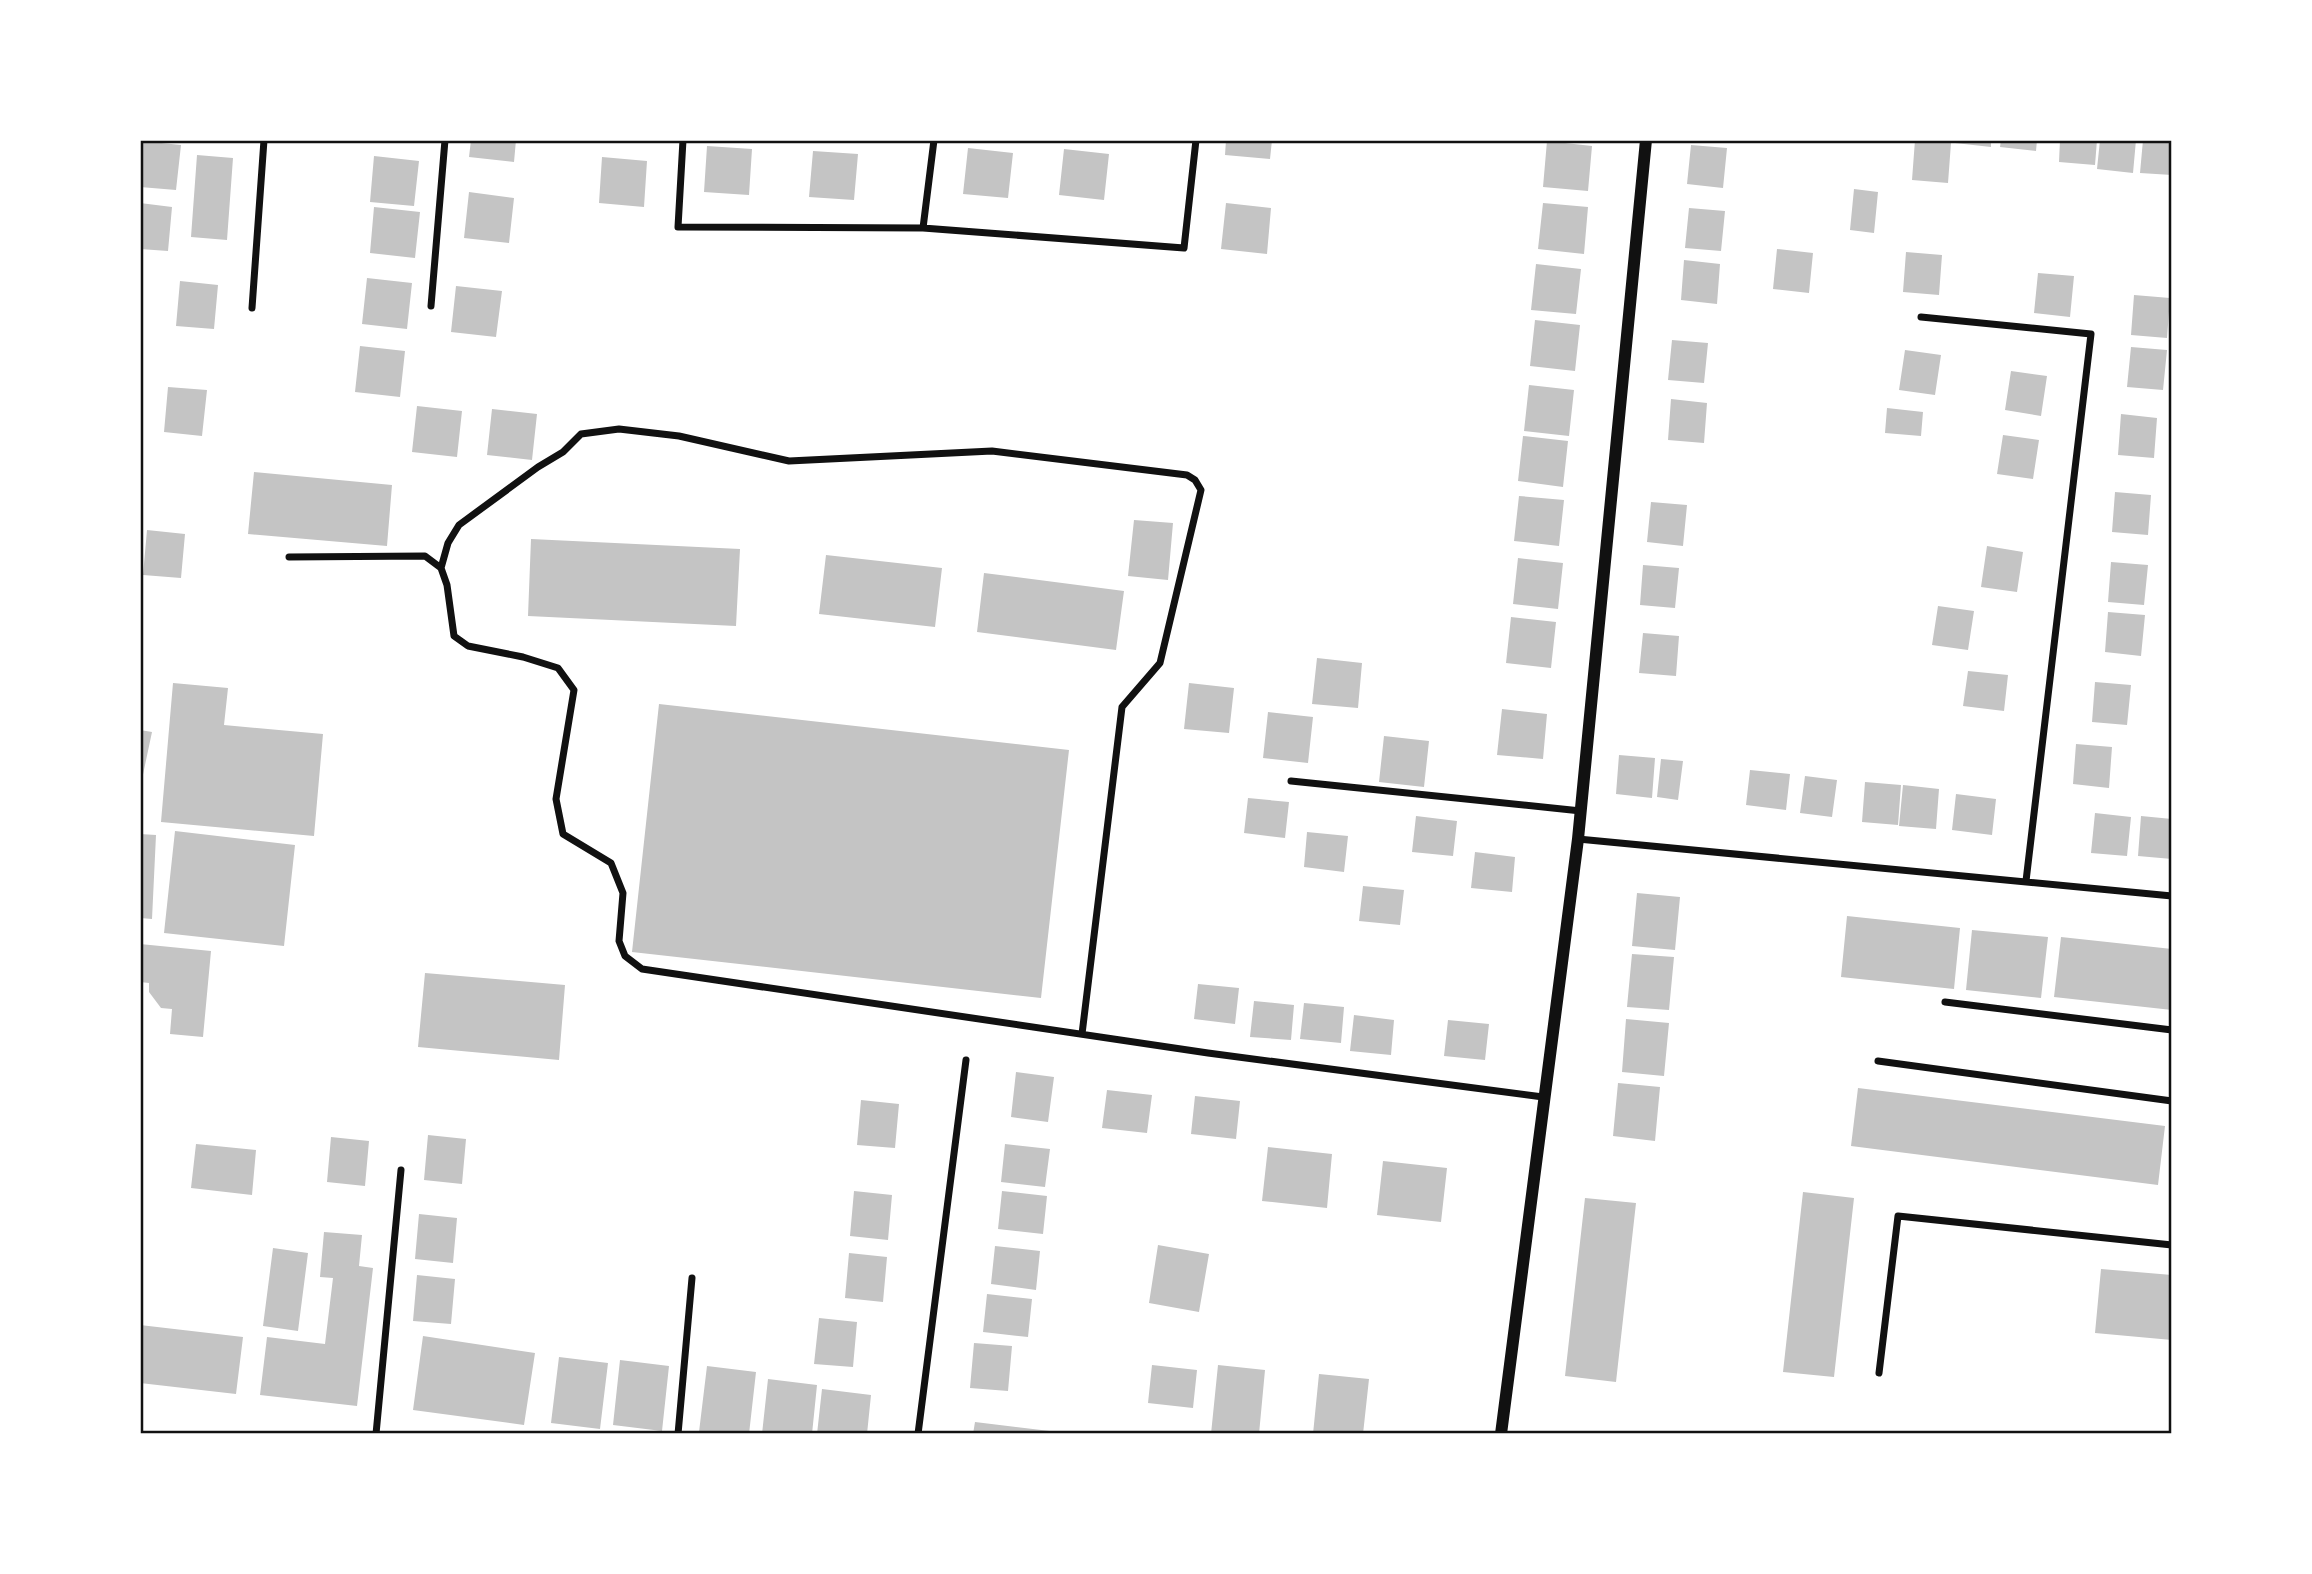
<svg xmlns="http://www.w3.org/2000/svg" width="2312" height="1574" viewBox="0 0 2312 1574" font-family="'Source Serif 4',serif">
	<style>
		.building { fill: #c4c4c4 }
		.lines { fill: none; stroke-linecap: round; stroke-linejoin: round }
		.minor { stroke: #111; stroke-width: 7 }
		.tertiary { stroke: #111; stroke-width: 12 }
		.neatline { fill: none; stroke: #111; stroke-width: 2.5 }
	</style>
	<rect width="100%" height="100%" fill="#fff"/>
	<path class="building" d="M 471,140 L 516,140 L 514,162 L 469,157 Z
		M 1226,140 L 1272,140 L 1270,159 L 1225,155 Z
		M 1915,140 L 1951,143 L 1948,183 L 1912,180 Z
		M 1955,140 L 1991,140 L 1991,147 L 1955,143 Z
		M 2001,140 L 2037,140 L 2036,151 L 2000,147 Z
		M 2060,140 L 2097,140 L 2095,165 L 2059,162 Z
		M 2100,140 L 2136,140 L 2133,173 L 2097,169 Z
		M 2143,140 L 2172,140 L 2172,175 L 2140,173 Z
		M 142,141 L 181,145 L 176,190 L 140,187 Z
		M 1547,141 L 1592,146 L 1588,191 L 1543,187 Z
		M 1691,145 L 1727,148 L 1723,188 L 1687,184 Z
		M 707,146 L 752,149 L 749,195 L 704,192 Z
		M 968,148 L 1013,153 L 1008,198 L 963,194 Z
		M 1064,149 L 1109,154 L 1104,200 L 1059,195 Z
		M 813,151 L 858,154 L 854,200 L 809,197 Z
		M 197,155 L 233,158 L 227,240 L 191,237 Z
		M 374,156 L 419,161 L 414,206 L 370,202 Z
		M 602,157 L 647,161 L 644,207 L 599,203 Z
		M 1854,189 L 1878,192 L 1874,233 L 1850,230 Z
		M 469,192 L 514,198 L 509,243 L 464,238 Z
		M 140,203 L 172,207 L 168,251 L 140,249 Z
		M 1226,203 L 1271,208 L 1267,254 L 1221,249 Z
		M 1543,203 L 1588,207 L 1584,254 L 1538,249 Z
		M 374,207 L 420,212 L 415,258 L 370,253 Z
		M 1689,208 L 1725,211 L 1721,251 L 1685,248 Z
		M 1777,249 L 1813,253 L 1809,293 L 1773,289 Z
		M 1906,252 L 1942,255 L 1939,295 L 1903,292 Z
		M 1684,260 L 1720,264 L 1717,304 L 1681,300 Z
		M 1536,264 L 1581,269 L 1576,314 L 1531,310 Z
		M 2038,273 L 2074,276 L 2070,317 L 2034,313 Z
		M 367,278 L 412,283 L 407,329 L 362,324 Z
		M 180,281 L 218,285 L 214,329 L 176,326 Z
		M 456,286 L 502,291 L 496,337 L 451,332 Z
		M 2134,295 L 2170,298 L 2167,338 L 2131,335 Z
		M 1535,320 L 1580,325 L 1575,371 L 1530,366 Z
		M 1672,340 L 1708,343 L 1704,383 L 1668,380 Z
		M 360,346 L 405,351 L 400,397 L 355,392 Z
		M 2131,347 L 2167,350 L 2163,390 L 2127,387 Z
		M 1905,350 L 1941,355 L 1935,395 L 1899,390 Z
		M 2011,371 L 2047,376 L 2041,416 L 2005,410 Z
		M 1529,385 L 1574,390 L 1569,436 L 1524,431 Z
		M 168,387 L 207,390 L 202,436 L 164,432 Z
		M 1671,399 L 1707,403 L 1704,443 L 1668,440 Z
		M 417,406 L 462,411 L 457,457 L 412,452 Z
		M 1887,408 L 1923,412 L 1921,436 L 1885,433 Z
		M 492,409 L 537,414 L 532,460 L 487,455 Z
		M 2121,414 L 2157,418 L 2154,458 L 2118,455 Z
		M 2003,435 L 2039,440 L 2033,479 L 1997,474 Z
		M 1523,436 L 1568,441 L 1563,487 L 1518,481 Z
		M 254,472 L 392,485 L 387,546 L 248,534 Z
		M 2115,492 L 2151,495 L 2148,535 L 2112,532 Z
		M 1519,496 L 1564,500 L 1559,546 L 1514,541 Z
		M 1651,502 L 1687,505 L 1683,546 L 1647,542 Z
		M 1134,520 L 1173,523 L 1168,580 L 1128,576 Z
		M 147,530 L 185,534 L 181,578 L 143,575 Z
		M 531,539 L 740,549 L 736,626 L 528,616 Z
		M 1987,546 L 2023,552 L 2017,592 L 1981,587 Z
		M 826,555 L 942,568 L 935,627 L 819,614 Z
		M 1518,558 L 1563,563 L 1558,609 L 1513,604 Z
		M 2111,562 L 2148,565 L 2144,605 L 2108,602 Z
		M 1643,565 L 1679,568 L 1675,608 L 1640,605 Z
		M 984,573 L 1124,591 L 1116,650 L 977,632 Z
		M 1938,606 L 1974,611 L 1968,650 L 1932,645 Z
		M 2108,612 L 2145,615 L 2141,656 L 2105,652 Z
		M 1511,617 L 1556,622 L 1551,668 L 1506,663 Z
		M 1643,633 L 1679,636 L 1676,676 L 1639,673 Z
		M 1317,658 L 1362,663 L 1358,708 L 1312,704 Z
		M 1968,671 L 2008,675 L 2004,711 L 1963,706 Z
		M 2095,682 L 2131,685 L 2127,725 L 2092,722 Z
		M 173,683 L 228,688 L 224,725 L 323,734 L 314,836 L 161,822 Z
		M 1189,683 L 1234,688 L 1229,733 L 1184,729 Z
		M 659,704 L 1069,750 L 1041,998 L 632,952 Z
		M 1502,709 L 1547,714 L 1543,759 L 1497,755 Z
		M 1268,712 L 1313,717 L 1308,763 L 1263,758 Z
		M 140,730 L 152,732 L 141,784 L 140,784 Z
		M 1384,736 L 1429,741 L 1424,787 L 1379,782 Z
		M 2076,744 L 2112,747 L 2109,788 L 2073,784 Z
		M 1619,755 L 1655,758 L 1652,798 L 1616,794 Z
		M 1661,759 L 1683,761 L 1678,800 L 1657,797 Z
		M 1750,770 L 1790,774 L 1786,810 L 1746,805 Z
		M 1805,776 L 1837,780 L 1832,817 L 1800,813 Z
		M 1865,782 L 1901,785 L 1898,825 L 1862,822 Z
		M 1903,785 L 1939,789 L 1936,829 L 1899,826 Z
		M 1956,794 L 1996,799 L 1992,835 L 1952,830 Z
		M 1248,798 L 1289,802 L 1285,838 L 1244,833 Z
		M 2095,813 L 2131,817 L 2127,856 L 2091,853 Z
		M 1416,816 L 1457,821 L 1453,856 L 1412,852 Z
		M 2141,816 L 2172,819 L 2172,859 L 2138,856 Z
		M 175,831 L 295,845 L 284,946 L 164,933 Z
		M 1307,832 L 1348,836 L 1344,872 L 1304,867 Z
		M 140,834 L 156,835 L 152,919 L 140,918 Z
		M 1475,852 L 1515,857 L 1512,892 L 1471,888 Z
		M 1363,886 L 1404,890 L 1400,925 L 1359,921 Z
		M 1637,893 L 1680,897 L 1675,950 L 1632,946 Z
		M 1847,916 L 1960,928 L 1954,989 L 1841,977 Z
		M 1972,930 L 2048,937 L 2041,998 L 1966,990 Z
		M 2061,937 L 2172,949 L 2172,1010 L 2054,997 Z
		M 140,944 L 211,951 L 203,1037 L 170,1034 L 172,1009 L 161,1008 L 149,992 L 149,983 L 140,982 Z
		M 1632,954 L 1674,957 L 1669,1010 L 1627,1007 Z
		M 425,973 L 565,985 L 559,1060 L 418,1047 Z
		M 1198,984 L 1239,988 L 1235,1024 L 1194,1019 Z
		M 1254,1001 L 1294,1005 L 1291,1040 L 1250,1037 Z
		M 1304,1003 L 1344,1007 L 1341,1043 L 1300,1039 Z
		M 1354,1015 L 1394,1020 L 1391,1055 L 1350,1051 Z
		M 1626,1019 L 1669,1023 L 1664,1076 L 1622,1072 Z
		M 1448,1020 L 1489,1024 L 1485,1060 L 1444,1056 Z
		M 1016,1072 L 1054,1077 L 1048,1122 L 1011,1117 Z
		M 1618,1083 L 1660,1087 L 1655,1141 L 1613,1136 Z
		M 1858,1088 L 2165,1126 L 2158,1185 L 1851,1146 Z
		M 1107,1090 L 1152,1095 L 1147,1133 L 1102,1128 Z
		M 1195,1096 L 1240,1101 L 1236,1139 L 1191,1134 Z
		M 861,1100 L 899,1104 L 895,1148 L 857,1145 Z
		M 428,1135 L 466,1139 L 462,1184 L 424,1180 Z
		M 331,1137 L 369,1141 L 365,1186 L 327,1182 Z
		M 196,1144 L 256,1150 L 252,1195 L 191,1188 Z
		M 1005,1144 L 1050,1149 L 1045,1187 L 1001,1182 Z
		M 1268,1147 L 1332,1154 L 1327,1208 L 1262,1201 Z
		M 1383,1161 L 1447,1168 L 1441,1222 L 1377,1215 Z
		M 854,1191 L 892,1195 L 888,1240 L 850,1236 Z
		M 1002,1191 L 1047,1196 L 1043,1234 L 998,1229 Z
		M 1803,1192 L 1854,1198 L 1834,1377 L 1783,1372 Z
		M 1585,1198 L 1636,1203 L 1616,1382 L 1565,1376 Z
		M 419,1214 L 457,1218 L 453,1263 L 415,1259 Z
		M 324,1232 L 362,1235 L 359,1266 L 373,1268 L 357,1406 L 260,1395 L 267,1337 L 325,1344 L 333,1278 L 320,1277 Z
		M 1158,1245 L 1209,1254 L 1199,1312 L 1149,1303 Z
		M 995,1246 L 1040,1251 L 1036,1290 L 991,1284 Z
		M 273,1248 L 308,1253 L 298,1331 L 263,1326 Z
		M 849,1253 L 887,1257 L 883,1302 L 845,1298 Z
		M 2101,1269 L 2172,1275 L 2172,1340 L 2095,1333 Z
		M 417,1275 L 455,1279 L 451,1324 L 413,1321 Z
		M 987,1294 L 1032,1299 L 1028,1337 L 983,1332 Z
		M 819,1318 L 857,1322 L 853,1367 L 814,1364 Z
		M 140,1325 L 243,1337 L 236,1394 L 140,1383 Z
		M 423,1336 L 535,1353 L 524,1425 L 413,1410 Z
		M 974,1343 L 1012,1346 L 1008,1391 L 970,1388 Z
		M 559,1357 L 608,1363 L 600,1429 L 551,1423 Z
		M 620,1360 L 669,1366 L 662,1431 L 613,1425 Z
		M 1152,1365 L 1197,1370 L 1193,1408 L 1148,1403 Z
		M 1218,1365 L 1265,1370 L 1259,1434 L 1211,1434 Z
		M 707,1366 L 756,1372 L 749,1434 L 699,1432 Z
		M 1319,1374 L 1369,1379 L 1363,1434 L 1313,1434 Z
		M 768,1379 L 817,1385 L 812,1434 L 762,1434 Z
		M 822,1389 L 871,1395 L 867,1434 L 817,1434 Z
		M 975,1422 L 1058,1432 L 1058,1434 L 973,1434 Z"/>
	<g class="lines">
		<path class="minor" d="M 683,140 L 678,227 L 923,228 L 1184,248 L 1196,140
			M 923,228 L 934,140
			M 431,306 L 445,140
			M 252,308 L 264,140
			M 1921,317 L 2091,334 L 2026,881
			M 289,557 L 425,556 L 441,568 L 447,585 L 454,636 L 468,646 L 523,657 L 558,668 L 574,690 L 556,799 L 563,834 L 611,863 L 623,893 L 619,941 L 625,956 L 642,969 L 1208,1053 L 1543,1097
			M 441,568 L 448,543 L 459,525 L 538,467 L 563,452 L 581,434 L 619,429 L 679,436 L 789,461 L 992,451 L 1187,475 L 1195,480 L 1201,490 L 1160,663 L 1122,707 L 1082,1034
			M 1291,781 L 1581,811
			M 1578,839 L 2172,896
			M 1945,1002 L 2172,1030
			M 1878,1061 L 2172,1101
			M 1879,1373 L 1898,1216 L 2172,1245
			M 376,1434 L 401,1170
			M 678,1434 L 692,1278
			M 918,1434 L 966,1060"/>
		<path class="tertiary" d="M 1501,1434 L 1578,839 L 1646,140"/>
	</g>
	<rect width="2312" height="1574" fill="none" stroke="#ffffff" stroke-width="284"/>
	<rect x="142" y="142" width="2028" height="1290" class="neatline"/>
</svg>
